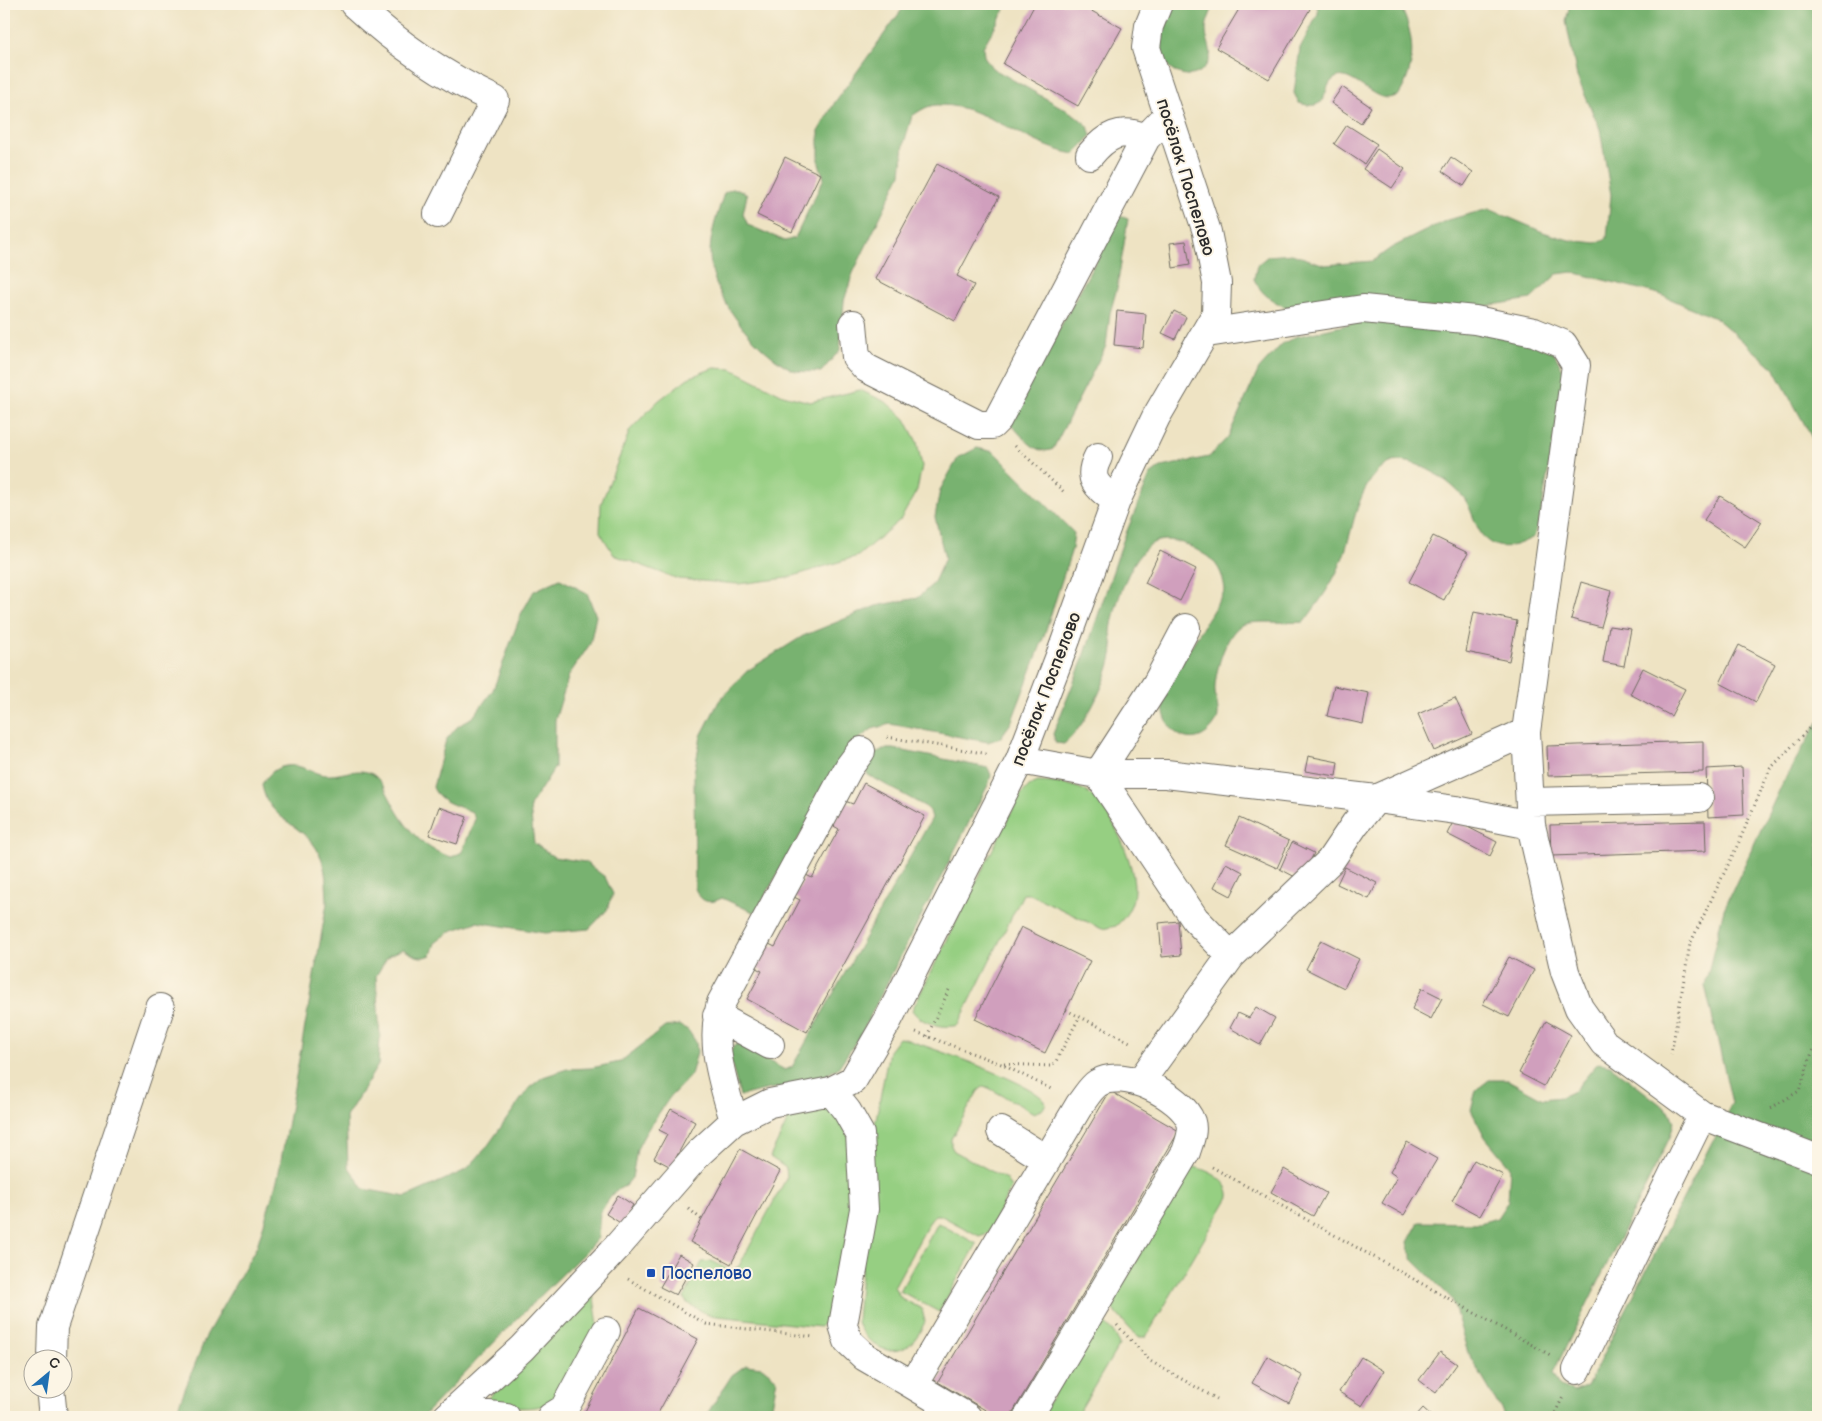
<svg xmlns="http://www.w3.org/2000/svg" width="1822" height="1421" viewBox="0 0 1822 1421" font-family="'Balsamiq Sans',sans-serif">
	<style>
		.green { fill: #96cf82; stroke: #607d56 }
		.forest { fill: #78b270; stroke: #526e4e }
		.building { fill: #d09fbd }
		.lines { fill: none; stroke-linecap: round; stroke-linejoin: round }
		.minor-casing { stroke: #6f6b60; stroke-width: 30 }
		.path { stroke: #6f6b60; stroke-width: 3; stroke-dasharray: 1 4; stroke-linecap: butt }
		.minor { stroke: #fff; stroke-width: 28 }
		.transit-dot { fill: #1a4fb4; stroke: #fcf5e5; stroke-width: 2 }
		.labels { text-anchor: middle; stroke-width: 4; stroke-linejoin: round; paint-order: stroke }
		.street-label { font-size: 18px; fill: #2b2b2b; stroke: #fcf5e5 }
		.transit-label { font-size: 18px; fill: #164399; stroke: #fcf5e5; text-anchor: start }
	</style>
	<rect width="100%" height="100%" fill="#fcf5e5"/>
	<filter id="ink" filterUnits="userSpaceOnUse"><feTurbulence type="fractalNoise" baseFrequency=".02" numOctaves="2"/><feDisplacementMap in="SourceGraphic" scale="10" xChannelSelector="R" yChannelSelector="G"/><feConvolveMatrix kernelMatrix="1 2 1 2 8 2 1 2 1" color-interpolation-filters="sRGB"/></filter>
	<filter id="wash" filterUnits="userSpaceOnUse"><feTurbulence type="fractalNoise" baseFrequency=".0096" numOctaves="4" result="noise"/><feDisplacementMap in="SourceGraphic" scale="20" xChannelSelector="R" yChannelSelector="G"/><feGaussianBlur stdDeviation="1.12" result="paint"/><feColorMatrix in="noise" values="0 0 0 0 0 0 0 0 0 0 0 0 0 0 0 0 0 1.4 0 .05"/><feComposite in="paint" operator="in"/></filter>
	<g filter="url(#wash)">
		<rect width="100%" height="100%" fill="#eee3c3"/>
		<path class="green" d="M 714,368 L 732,369 L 783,395 L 810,402 L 860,390 L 886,402 L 905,419 L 917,442 L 922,466 L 917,490 L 901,519 L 858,556 L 787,578 L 738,584 L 678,579 L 614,555 L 600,532 L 601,504 L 630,430 L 658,401 L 688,378 Z
			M 1038,782 C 1055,783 1075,783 1090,794 C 1111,809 1135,864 1134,889 C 1134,904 1127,916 1116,926 L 1102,929 L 1030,894 L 1023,894 L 958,1025 C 943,1029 921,1024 912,1010 L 1019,797 L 1029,786 Z
			M 899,1038 L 905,1039 C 930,1048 1037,1083 1046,1103 L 1043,1109 L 1034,1113 L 989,1088 L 983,1087 L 978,1091 L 951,1139 L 951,1146 L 954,1151 L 1006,1179 L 1011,1188 L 988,1233 L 979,1236 L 940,1215 L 935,1215 L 931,1219 L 894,1287 L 901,1298 L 922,1309 L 925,1322 C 920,1331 916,1341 906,1347 C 887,1359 861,1339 857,1321 L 873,1135 L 889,1051 Z
			M 825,1107 L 831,1108 L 851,1139 L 853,1210 L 830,1317 L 820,1327 L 708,1315 L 686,1302 L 684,1298 L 702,1262 L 712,1261 L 731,1271 L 739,1266 L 787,1177 L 786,1168 L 770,1157 L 789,1118 L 794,1113 Z
			M 1194,1167 C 1208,1170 1231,1181 1229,1197 L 1146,1337 L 1137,1337 L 1110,1306 L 1189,1168 Z
			M 938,1223 L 977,1244 L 939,1312 L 900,1291 Z
			M 588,1295 L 594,1298 L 598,1325 L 558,1399 C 538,1412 514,1407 491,1406 L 485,1402 Z
			M 1099,1321 C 1108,1323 1117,1336 1119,1345 L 1076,1417 L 1040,1417 Z"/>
		<path class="forest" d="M 906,4 L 1008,4 L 983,47 L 984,56 L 992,68 L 1075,115 L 1088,126 L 1091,136 L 1075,154 C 1029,147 987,106 941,105 C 929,104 921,110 912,116 L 904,143 L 901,174 L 853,273 L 844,301 L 840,350 L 821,372 C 812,371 798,373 791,369 C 756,350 717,303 711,265 C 707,241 717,216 724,193 C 734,187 738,187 747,195 L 743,214 L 748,225 L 785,241 L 795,238 L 824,178 L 819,164 L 819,130 L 835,102 Z
			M 1171,4 L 1214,4 C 1212,11 1206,22 1206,30 C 1206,43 1215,51 1207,64 C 1193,87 1163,71 1159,49 C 1157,34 1166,17 1171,4 Z
			M 1313,4 L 1400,6 C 1415,34 1417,68 1398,96 C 1395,96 1390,98 1387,98 C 1371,97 1351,73 1338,77 C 1319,82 1334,114 1299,103 L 1294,93 L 1300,48 L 1318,14 L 1318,8 Z
			M 1570,4 L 1818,4 L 1818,449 L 1774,368 L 1717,319 L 1659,294 L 1572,272 L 1557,274 L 1531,299 L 1479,307 L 1290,309 C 1274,302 1262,296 1254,279 L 1257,265 L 1268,256 L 1292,254 L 1325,265 L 1373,261 L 1391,248 L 1447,220 L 1489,209 L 1543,232 L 1569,240 L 1596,243 L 1607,238 L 1611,195 L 1600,129 L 1577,77 L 1566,21 Z
			M 1120,216 L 1128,219 L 1117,288 L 1110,313 L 1106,346 L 1053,449 C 1036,457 1023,436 1011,425 L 1011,419 Z
			M 1363,321 L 1476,331 L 1530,343 L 1554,353 L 1565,374 L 1540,518 L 1534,537 C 1523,542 1511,549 1498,546 C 1476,541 1475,513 1464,498 C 1451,481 1406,449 1385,466 C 1356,487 1355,525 1343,557 C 1335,581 1319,602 1304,622 C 1289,624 1250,619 1240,626 C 1225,636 1214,674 1215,692 C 1216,703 1222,715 1214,725 C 1195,752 1165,735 1163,706 C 1162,700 1165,693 1167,687 L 1225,590 C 1223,573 1217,561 1202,553 C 1189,545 1171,536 1155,542 C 1132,551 1113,608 1111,632 C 1111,639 1114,648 1112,655 C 1107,682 1085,727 1064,744 L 1056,743 L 1053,734 L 1085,654 L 1124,538 L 1150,475 L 1161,467 L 1209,457 L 1228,437 L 1259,369 L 1282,344 L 1295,337 Z
			M 977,448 L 994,452 L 1074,533 L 1072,549 L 1042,642 L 1011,723 L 1000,738 L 988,742 L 890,724 L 872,729 L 855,742 L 755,913 L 722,898 C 709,905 700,902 695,888 L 694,773 L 701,736 L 719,701 L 747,671 L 803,636 L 876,606 L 917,598 L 933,584 L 945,558 L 935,517 L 940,490 L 958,458 Z
			M 560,579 L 587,593 L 596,616 L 590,644 L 569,675 L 555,720 L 555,767 L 530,806 L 534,843 L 554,857 L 585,862 L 605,877 L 613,894 L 607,910 L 589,929 L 545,933 L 477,922 L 451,931 L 435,943 L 431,955 C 420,960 413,955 403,949 L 388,956 L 376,976 L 380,1037 L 378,1065 L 346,1117 L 348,1166 L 364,1189 L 406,1197 L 466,1170 L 486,1148 L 529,1088 L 543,1077 L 567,1069 L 591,1068 L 620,1062 L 665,1027 L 679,1025 L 688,1030 L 696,1042 L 697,1052 L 691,1075 L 670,1097 L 646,1132 L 637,1149 L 632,1178 L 625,1186 L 615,1191 L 600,1212 L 598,1238 L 591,1246 L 508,1328 L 422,1417 L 174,1417 L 207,1334 L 257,1246 L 278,1177 L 327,903 C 326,887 327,868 319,853 C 305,824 266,820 262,784 C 269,774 274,768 286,766 C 301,763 314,775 327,775 C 342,776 361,765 375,776 C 383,783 387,793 392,802 C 405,827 423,850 452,857 L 462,852 L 475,819 L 472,812 C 459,806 438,802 433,787 L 446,740 L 457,727 L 474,716 L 493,690 L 521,614 L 534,591 Z
			M 1818,722 L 1818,1417 L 1502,1417 L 1503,1413 L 1468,1353 L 1452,1299 L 1412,1259 L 1408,1242 L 1419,1222 L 1480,1223 L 1497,1218 L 1508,1201 L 1510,1167 L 1485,1137 L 1471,1110 L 1476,1090 L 1489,1080 L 1508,1080 L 1543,1099 L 1561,1097 L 1574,1091 L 1598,1063 L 1610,1065 L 1670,1112 L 1674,1122 L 1670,1137 L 1553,1373 L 1560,1386 L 1574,1392 L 1587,1386 L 1732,1103 L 1705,985 L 1724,909 L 1783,782 Z
			M 883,749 L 894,749 L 988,768 L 991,775 L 989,783 L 861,1034 L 838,1068 L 814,1082 L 769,1089 L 740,1096 L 729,1054 L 734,1046 L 738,1044 L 785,1070 L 792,1067 L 932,818 L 930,811 L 926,807 L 868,775 C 859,763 873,755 883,749 Z
			M 746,1365 L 762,1367 L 777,1379 L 770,1417 L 705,1417 L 732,1375 Z"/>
		<g id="blocks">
			<path class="building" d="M 1035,4 L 1079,4 L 1122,28 L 1078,106 L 1003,64 Z
				M 1242,4 L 1302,4 L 1310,9 L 1269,79 L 1216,48 Z
				M 1342,87 L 1371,107 L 1361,123 L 1331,103 Z
				M 1347,125 L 1377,144 L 1364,164 L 1334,144 Z
				M 1377,149 L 1405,169 L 1392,188 L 1363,169 Z
				M 785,157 L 820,174 L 792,232 L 757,215 Z
				M 1451,157 L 1473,172 L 1464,186 L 1442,171 Z
				M 937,164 L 999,197 L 957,276 L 974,285 L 955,321 L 875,279 Z
				M 1186,241 L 1190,265 L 1173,268 L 1170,243 Z
				M 1117,311 L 1146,314 L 1143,348 L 1114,345 Z
				M 1174,311 L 1186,317 L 1175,339 L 1162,333 Z
				M 1720,496 L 1762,522 L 1745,547 L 1704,520 Z
				M 1433,536 L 1468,553 L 1444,600 L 1409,582 Z
				M 1160,551 L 1196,569 L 1180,601 L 1145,583 Z
				M 1581,582 L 1611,591 L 1601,627 L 1571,619 Z
				M 1474,612 L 1517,621 L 1509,661 L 1466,652 Z
				M 1609,626 L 1631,629 L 1624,666 L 1603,662 Z
				M 1739,645 L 1775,664 L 1756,702 L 1720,683 Z
				M 1643,668 L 1685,689 L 1671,716 L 1630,694 Z
				M 1334,686 L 1369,693 L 1363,724 L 1327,716 Z
				M 1455,698 L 1472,734 L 1434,751 L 1418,714 Z
				M 1703,741 L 1703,772 L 1548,776 L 1547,746 Z
				M 1308,756 L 1338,762 L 1336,776 L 1305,771 Z
				M 1742,767 L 1744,815 L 1708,817 L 1706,769 Z
				M 864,783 L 925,816 L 807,1032 L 747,999 L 762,971 L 756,968 L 769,944 L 775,947 L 800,900 L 794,897 L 806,875 L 812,878 L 839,829 L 832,825 L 845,801 L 853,804 Z
				M 439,807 L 467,817 L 457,844 L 429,835 Z
				M 1239,818 L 1289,841 L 1277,868 L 1226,845 Z
				M 1454,820 L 1497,842 L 1490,856 L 1447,834 Z
				M 1705,821 L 1706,851 L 1551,856 L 1550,825 Z
				M 1292,842 L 1314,853 L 1301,880 L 1280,869 Z
				M 1226,863 L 1243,872 L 1231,896 L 1214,887 Z
				M 1345,867 L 1377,883 L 1369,899 L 1337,884 Z
				M 1178,921 L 1181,955 L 1162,957 L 1159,923 Z
				M 1021,927 L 1090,961 L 1045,1053 L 975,1019 Z
				M 1321,940 L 1359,959 L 1344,988 L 1306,969 Z
				M 1509,957 L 1534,970 L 1509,1017 L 1483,1004 Z
				M 1422,988 L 1442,998 L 1431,1019 L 1412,1009 Z
				M 1256,1007 L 1275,1018 L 1260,1045 L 1230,1028 L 1238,1013 L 1249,1018 Z
				M 1546,1021 L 1571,1035 L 1544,1086 L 1519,1073 Z
				M 1110,1091 L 1179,1131 L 1010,1417 L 997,1417 L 938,1382 Z
				M 671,1109 L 695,1122 L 671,1167 L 654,1158 L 667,1134 L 659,1130 Z
				M 1407,1142 L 1437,1159 L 1404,1215 L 1382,1203 L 1397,1177 L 1390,1172 Z
				M 740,1149 L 780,1171 L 731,1264 L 690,1242 Z
				M 1474,1160 L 1503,1175 L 1480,1216 L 1452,1201 Z
				M 1284,1169 L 1326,1193 L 1313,1216 L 1271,1192 Z
				M 618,1195 L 633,1205 L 622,1224 L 606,1214 Z
				M 679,1254 L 694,1263 L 676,1295 L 660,1287 Z
				M 639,1308 L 698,1339 L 656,1417 L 582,1417 Z
				M 1440,1352 L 1457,1364 L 1436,1393 L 1419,1380 Z
				M 1267,1356 L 1303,1376 L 1289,1403 L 1252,1383 Z
				M 1361,1357 L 1384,1371 L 1362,1406 L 1339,1392 Z
				M 1423,1408 L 1433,1417 L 1415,1417 Z"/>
		</g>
	</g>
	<g filter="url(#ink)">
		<use href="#blocks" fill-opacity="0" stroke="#6f6b60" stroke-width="1"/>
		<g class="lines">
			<g class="minor-casing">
				<path id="minor" d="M 354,4 C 395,42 444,76 495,100 L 438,214
					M 1090,155 C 1106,136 1120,127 1146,138
					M 853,324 L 856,357 L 866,368 L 979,425 L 992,425 L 998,419 L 1146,138 L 1168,115
					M 1207,333 L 1363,309 L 1475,320 L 1534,332 L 1563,344 L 1576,365 L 1526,732 L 1531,825 L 1565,972 L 1579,1008 L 1604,1043 L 1702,1115 L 1818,1159
					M 1098,457 C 1086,480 1098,487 1116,501
					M 1020,760 L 1098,774 L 1157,683 L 1186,628
					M 1098,774 L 1166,774 L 1376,799 L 1526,732
					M 1098,774 L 1195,919 L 1231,956
					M 1530,802 L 1699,798
					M 717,1016 L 770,1045
					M 1140,1082 L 1231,956 L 1330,861 L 1355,824 L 1376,799 L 1456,810 L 1531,825
					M 831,1091 L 847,1111 L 860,1134 L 864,1209 L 843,1325 L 848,1341 L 865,1357 L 913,1385 L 1080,1104 C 1085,1098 1091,1087 1098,1083 C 1123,1067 1182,1096 1191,1122 C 1194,1132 1189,1142 1186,1152 L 1028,1417
					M 734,1121 C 723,1081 709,1044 721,1003 L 849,767 L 861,751
					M 1001,1131 L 1047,1160
					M 52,1358 L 53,1327 L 160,1008
					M 1577,1370 L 1702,1115
					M 913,1385 L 967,1417
					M 50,1388 L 53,1417
					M 453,1411 L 506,1417
					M 447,1417 L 522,1348 L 617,1247 L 699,1153 L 734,1121 L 770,1103 L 831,1091 L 853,1080 L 888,1020 L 1020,760 L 1063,648 L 1116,501 L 1156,417 L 1216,314 L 1217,283 L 1207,232 L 1146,48 L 1149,26 L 1158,4
					M 551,1417 L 564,1409 L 606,1331"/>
			</g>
			<path class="path" d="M 1015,446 L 1065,493
				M 887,737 L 989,754
				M 1066,1010 L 1130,1042
				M 916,1032 L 1001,1064 L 1053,1090
				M 927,1036 L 949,990
				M 1671,1055 L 1690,944 L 1739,842 L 1770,769 L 1818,719
				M 1004,1064 L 1051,1066 L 1056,1061 L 1080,1016
				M 1771,1108 L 1799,1091 L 1814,1047 L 1818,1044
				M 1212,1167 L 1552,1356
				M 689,1209 L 702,1220
				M 628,1279 L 706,1324 L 814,1337
				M 1117,1325 L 1150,1361 L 1217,1399
				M 1553,1417 L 1563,1397"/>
			<use href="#minor" class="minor"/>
		</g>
	</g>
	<rect class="transit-dot" x="646" y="1268" width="10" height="10" rx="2.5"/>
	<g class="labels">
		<g class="street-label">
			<text transform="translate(1186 177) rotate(73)" y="6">посёлок Поспелово</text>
			<text transform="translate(1046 689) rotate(-69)" y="6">посёлок Поспелово</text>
		</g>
		<g class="transit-label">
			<text x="661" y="1279">Поспелово</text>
		</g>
	</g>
	<rect width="1822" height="1421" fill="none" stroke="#fcf5e5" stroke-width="20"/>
	<g transform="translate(48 1374) rotate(29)"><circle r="24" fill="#fcf5e5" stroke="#a8a49b"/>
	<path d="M0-4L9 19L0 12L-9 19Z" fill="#1f6fb2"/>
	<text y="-8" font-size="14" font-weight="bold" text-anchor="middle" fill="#2b2b2b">С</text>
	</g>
</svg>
